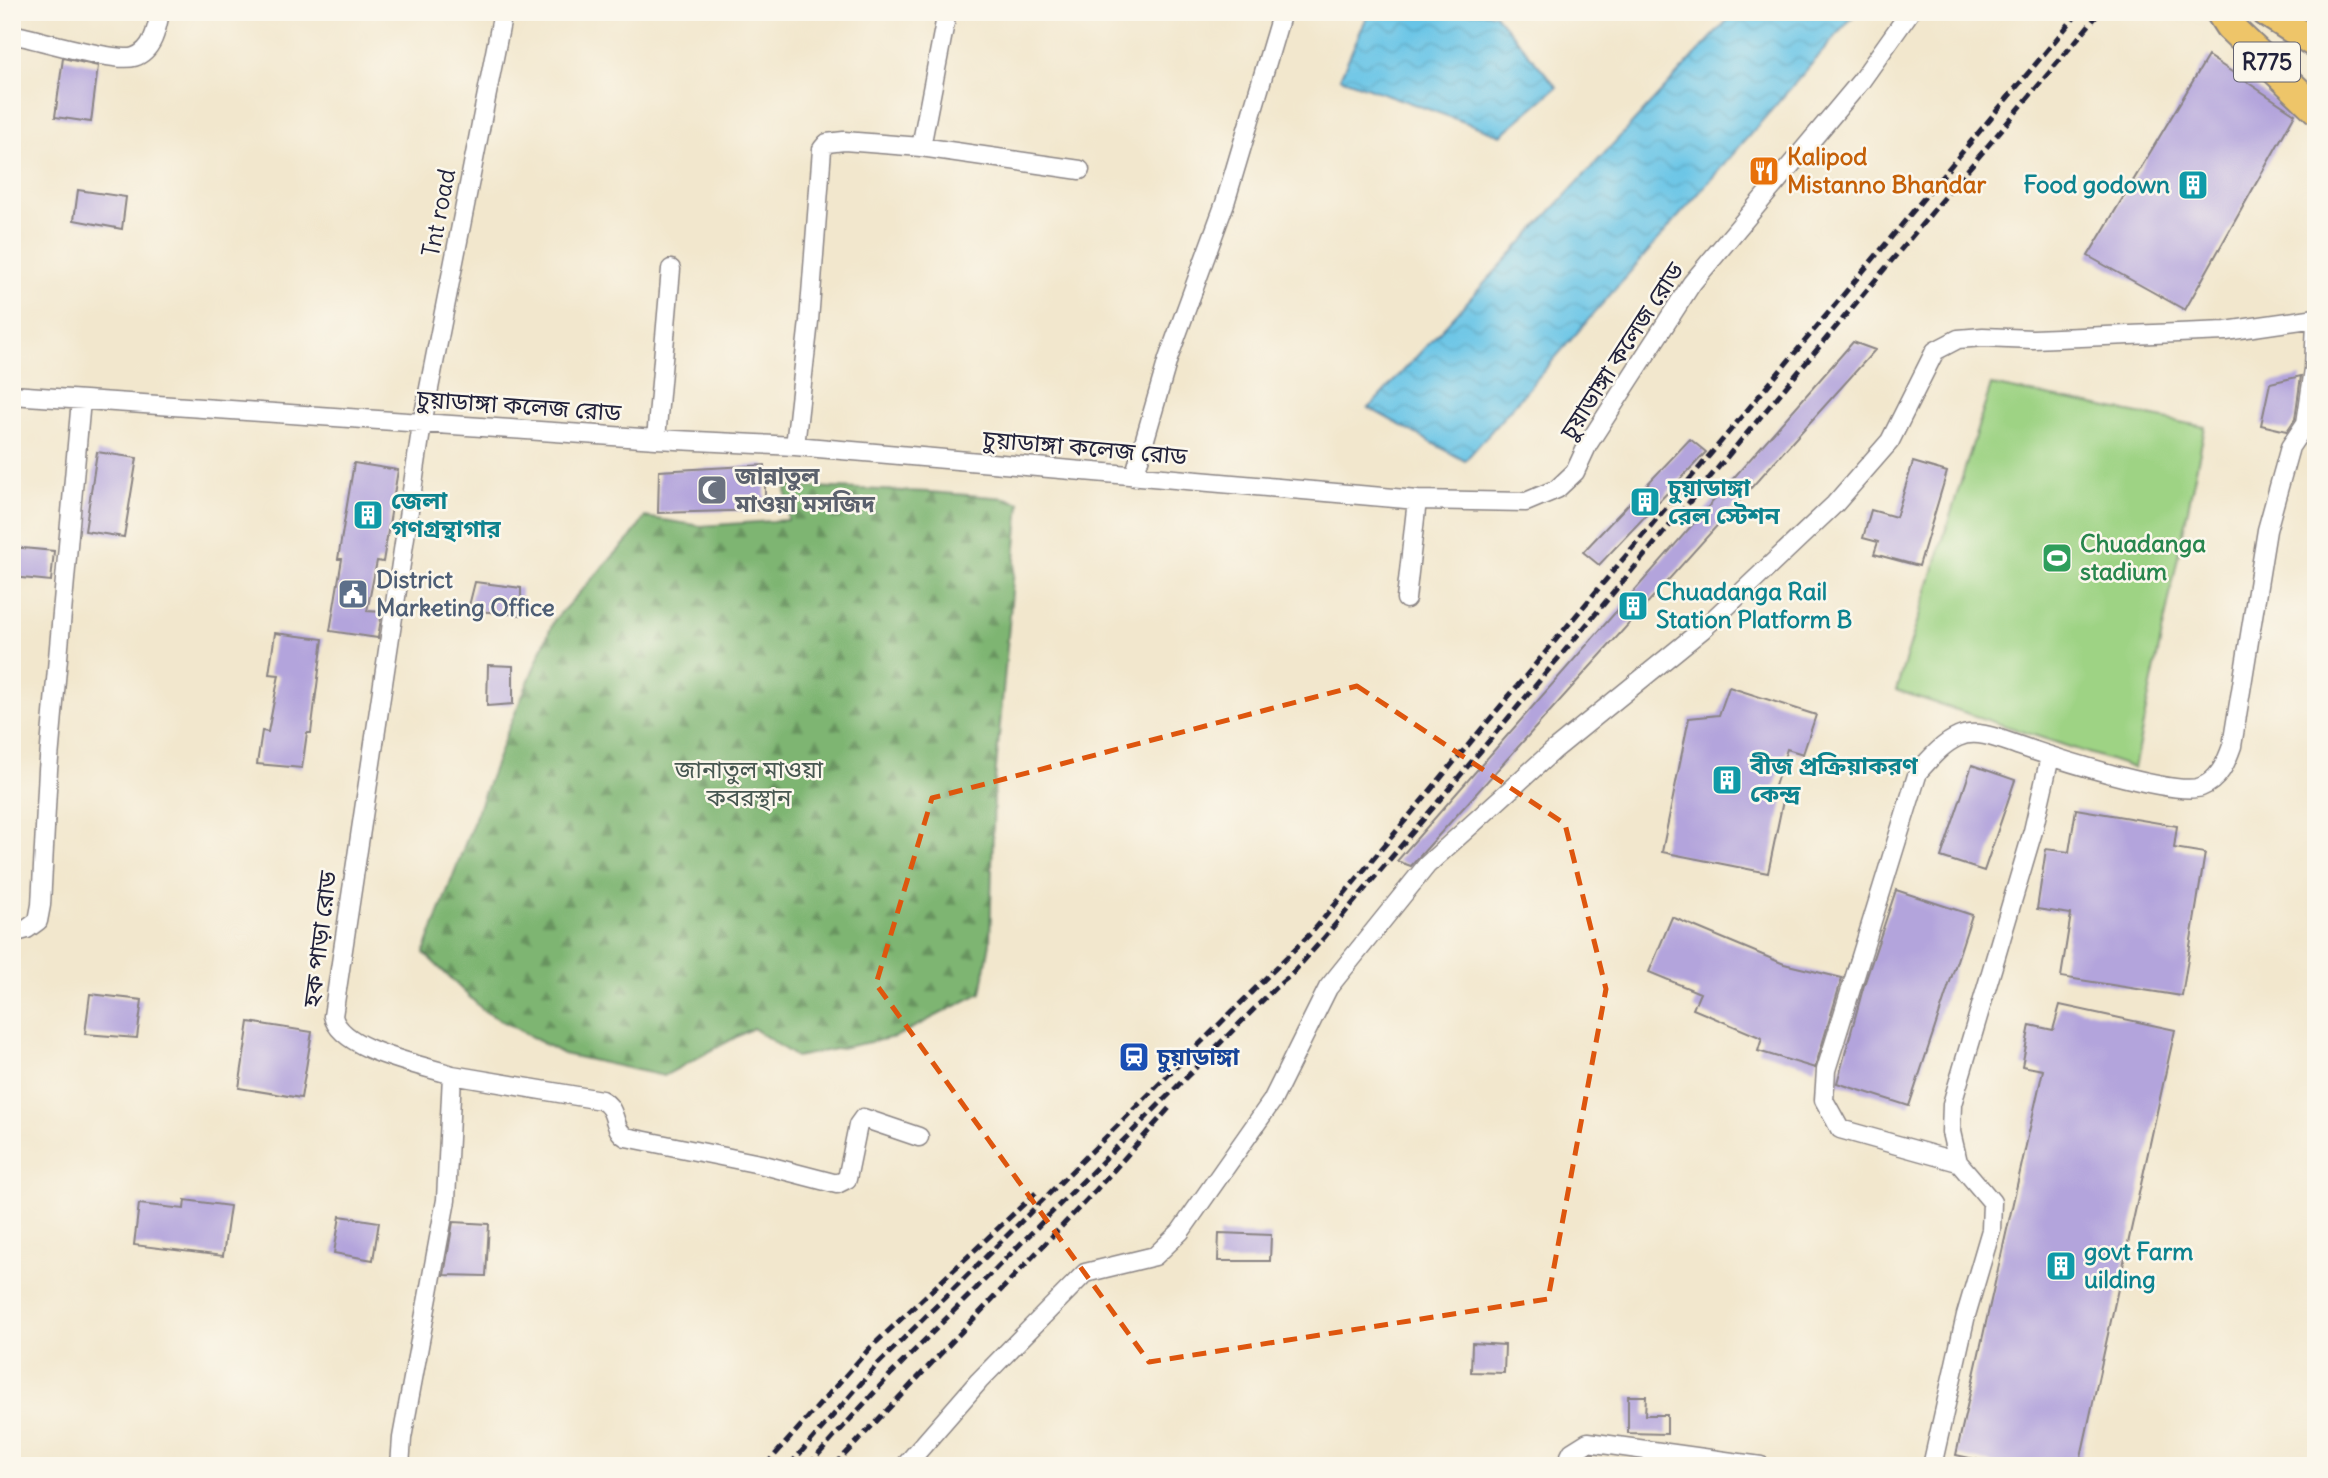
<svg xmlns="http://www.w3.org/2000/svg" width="2328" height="1478" viewBox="0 0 2328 1478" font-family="Delius,'Noto Sans Bengali',sans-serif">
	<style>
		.green { fill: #9ed384; stroke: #607a60; stroke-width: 2 }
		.forest { fill: url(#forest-firs); stroke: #506c56; stroke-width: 2 }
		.water { fill: url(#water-waves); stroke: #457390; stroke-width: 2 }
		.building { fill: #b3a4dc }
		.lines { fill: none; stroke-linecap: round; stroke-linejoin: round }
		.street-casing { stroke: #8a8484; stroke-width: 21 }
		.primary-casing { stroke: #8a8484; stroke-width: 32 }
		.street { stroke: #fff; stroke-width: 18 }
		.primary { stroke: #eec569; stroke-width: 28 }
		.rail { stroke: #22223b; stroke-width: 5; stroke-dasharray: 10 5; stroke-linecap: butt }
		.marked { fill: none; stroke: #de560e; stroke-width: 5; stroke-dasharray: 14 9; stroke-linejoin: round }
		.labels { text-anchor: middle; stroke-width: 5; stroke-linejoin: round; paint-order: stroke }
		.shield { fill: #fbf7ec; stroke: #636270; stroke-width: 2 }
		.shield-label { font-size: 23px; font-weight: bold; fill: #22223b }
		.food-label { font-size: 24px; font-weight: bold; fill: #c56008; stroke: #fbf7ec; text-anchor: start }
		.culture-label { font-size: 24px; font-weight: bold; fill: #0d838f; stroke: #fbf7ec; text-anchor: start }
		.street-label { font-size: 24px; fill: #22223b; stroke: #fbf7ec }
		.worship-label { font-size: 24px; font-weight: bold; fill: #5b616d; stroke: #fbf7ec; text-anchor: start }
		.leisure-label { font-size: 24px; font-weight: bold; fill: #27864d; stroke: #fbf7ec; text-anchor: start }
		.service-label { font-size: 24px; font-weight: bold; fill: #4e5e75; stroke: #fbf7ec; text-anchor: start }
		.park-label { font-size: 24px; fill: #475751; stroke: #fbf7ec }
		.transit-label { font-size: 24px; font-weight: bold; fill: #164399; stroke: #fbf7ec; text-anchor: start }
	</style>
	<defs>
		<pattern id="forest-firs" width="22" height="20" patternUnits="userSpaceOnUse" patternTransform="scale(1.75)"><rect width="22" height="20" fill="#7eb572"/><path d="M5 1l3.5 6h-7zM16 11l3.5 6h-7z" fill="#67935f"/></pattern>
		<pattern id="water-waves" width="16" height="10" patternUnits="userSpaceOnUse" patternTransform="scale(1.75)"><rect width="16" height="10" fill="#68c4e6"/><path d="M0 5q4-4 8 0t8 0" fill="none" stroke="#5aa8c6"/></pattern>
	</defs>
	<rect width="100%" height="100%" fill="#fbf7ec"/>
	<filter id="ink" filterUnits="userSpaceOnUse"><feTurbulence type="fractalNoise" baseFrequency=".0143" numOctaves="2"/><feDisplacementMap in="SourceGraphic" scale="14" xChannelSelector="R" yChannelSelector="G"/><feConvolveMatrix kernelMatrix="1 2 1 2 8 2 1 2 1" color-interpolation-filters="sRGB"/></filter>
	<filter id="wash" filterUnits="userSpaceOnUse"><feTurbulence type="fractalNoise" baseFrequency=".00686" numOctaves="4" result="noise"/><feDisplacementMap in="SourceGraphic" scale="28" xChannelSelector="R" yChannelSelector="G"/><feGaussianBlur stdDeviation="1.57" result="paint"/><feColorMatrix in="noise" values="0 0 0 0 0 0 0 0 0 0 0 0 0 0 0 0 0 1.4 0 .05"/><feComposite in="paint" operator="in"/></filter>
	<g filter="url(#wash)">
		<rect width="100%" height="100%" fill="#f2e7cd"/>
		<path class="green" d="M 1991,385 L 2205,427 L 2134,768 L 1896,690 Z"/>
		<path class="forest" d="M 786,486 L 929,492 L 1006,498 L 1020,503 L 994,791 L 990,943 L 981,993 L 895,1037 L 796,1057 L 753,1028 L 664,1076 L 563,1054 L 484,1011 L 424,953 L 508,730 L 554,620 L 630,538 L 645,517 L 701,526 L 788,520 Z"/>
		<path class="water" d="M 1369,12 L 1494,13 L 1557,87 L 1501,135 L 1340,78 Z
			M 1735,12 L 1857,12 L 1465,461 L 1369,408 Z"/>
		<g id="blocks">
			<path class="building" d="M 2208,56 L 2295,114 L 2185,310 L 2088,256 Z
				M 63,58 L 98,66 L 91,122 L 55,117 Z
				M 78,190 L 126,197 L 122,229 L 74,220 Z
				M 1853,342 L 1875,350 L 1411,866 L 1397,861 Z
				M 2301,376 L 2295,419 L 2287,431 L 2261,425 L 2270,383 Z
				M 1690,439 L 1706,452 L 1599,565 L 1583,552 Z
				M 97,452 L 137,458 L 124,537 L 85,531 Z
				M 1913,462 L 1947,472 L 1919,566 L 1874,554 L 1878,542 L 1863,538 L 1871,510 L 1896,517 Z
				M 354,463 L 398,470 L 383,562 L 377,561 L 367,611 L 382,612 L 378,638 L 330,631 L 342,559 L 338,559 Z
				M 765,465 L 765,510 L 658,513 L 659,471 Z
				M 12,547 L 54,551 L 51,581 L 12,577 Z
				M 475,582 L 521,588 L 521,615 L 468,610 Z
				M 275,633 L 323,639 L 311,733 L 307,733 L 302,768 L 257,764 L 262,731 L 268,732 L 279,675 L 269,674 Z
				M 488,665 L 513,666 L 513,704 L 487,706 Z
				M 1729,687 L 1816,715 L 1803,754 L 1787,749 L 1774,789 L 1784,796 L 1768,873 L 1662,852 L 1689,718 L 1719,715 Z
				M 1972,765 L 2015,780 L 1984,871 L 1941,857 Z
				M 2076,809 L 2177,826 L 2174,848 L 2205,853 L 2182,996 L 2061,977 L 2071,914 L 2037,909 L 2046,849 L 2069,852 Z
				M 1896,890 L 1972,915 L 1909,1106 L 1837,1083 L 1864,985 Z
				M 1672,917 L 1784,964 L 1842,978 L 1815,1068 L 1758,1051 L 1762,1038 L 1693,1009 L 1700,993 L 1649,972 Z
				M 90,994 L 142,1000 L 137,1038 L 85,1034 Z
				M 2060,1005 L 2175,1030 L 2079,1466 L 2005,1466 L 1956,1455 L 2043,1070 L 2022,1066 L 2030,1025 L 2053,1030 Z
				M 249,1022 L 312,1032 L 301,1098 L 239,1088 Z
				M 185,1200 L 230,1206 L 223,1256 L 134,1245 L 139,1204 L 184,1209 Z
				M 340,1216 L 379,1222 L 373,1260 L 334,1253 Z
				M 453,1222 L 489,1224 L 486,1276 L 444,1275 Z
				M 1219,1233 L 1271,1235 L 1270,1261 L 1218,1261 Z
				M 1472,1343 L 1505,1345 L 1504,1373 L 1471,1372 Z
				M 1628,1396 L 1646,1396 L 1645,1415 L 1667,1415 L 1667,1434 L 1628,1433 Z"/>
		</g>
	</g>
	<g filter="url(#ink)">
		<use href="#blocks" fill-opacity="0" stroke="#8a8484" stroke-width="2"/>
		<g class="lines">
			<g class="street-casing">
				<path id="street" d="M 12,34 C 37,39 115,63 134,57 C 153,51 157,28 160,12
					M 921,147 L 947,12
					M 12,395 L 656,439 L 795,446 L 1417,500 L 1526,502 L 1557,489 L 1575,472 L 1588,444 L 1692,283 L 1861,81 L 1910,12
					M 656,439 L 671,269
					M 795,446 L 809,321 L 822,149 L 827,143 L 844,141 L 921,147 L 1080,170
					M 1134,477 L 1168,359 L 1225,203 L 1282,12
					M 1406,599 L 1417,500
					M 2050,757 L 2033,831 L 1952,1104 L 1951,1132 L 1958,1162 L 1840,1129 L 1824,1100 L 1826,1070 L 1918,772 C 1930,759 1942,744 1958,737 C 1977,728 2002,740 2020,746 C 2052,757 2174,797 2201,787 C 2219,780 2226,763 2232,746 L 2267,530 L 2290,447 L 2306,423 L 2314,369 L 2316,322
					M 12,933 L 27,929 L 38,921 L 41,905 L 48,770 L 81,400
					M 452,1075 L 601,1100 C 619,1109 611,1128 626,1137 L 760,1164 L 837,1184 L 847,1179 L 858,1125 L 863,1118 L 919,1137
					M 400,1466 L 402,1438 L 446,1200 L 452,1075 C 422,1065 340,1050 333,1016 L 422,424 L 503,12
					M 905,1466 L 979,1381 L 1085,1273 L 1155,1256 L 1180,1232 L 1272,1101 L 1328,988 L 1427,865 L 1554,750 L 1703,629 L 1835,504 L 1890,441 L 1935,351 L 1958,339 L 1983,337 L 2033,339 L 2226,331 L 2316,318
					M 1565,1466 L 1572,1452 L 1588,1442 L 1761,1466
					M 1932,1466 L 1966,1315 L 1991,1230 L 1992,1202 L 1958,1162"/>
			</g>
			<g class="primary-casing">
				<path id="primary" d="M 2220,12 L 2229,26 L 2316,109
					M 2266,12 L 2316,44"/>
			</g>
			<use href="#street" class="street"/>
			<use href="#primary" class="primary"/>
			<path class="rail" d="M 765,1466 L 869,1349 L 1039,1190
				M 789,1466 L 878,1364 L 1314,930 L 2079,12
				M 808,1466 L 890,1375 L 1275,988 L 1291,975 L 1323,939 L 2100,12
				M 834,1466 L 1096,1190 L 1171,1106"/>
		</g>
	</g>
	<path class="marked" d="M 1357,686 L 1565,824 L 1606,989 L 1548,1299 L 1149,1362 L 876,984 L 932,798 Z"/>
	<defs>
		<g id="restaurant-square" transform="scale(1.575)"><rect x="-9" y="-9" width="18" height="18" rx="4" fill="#e8710a" stroke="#fbf7ec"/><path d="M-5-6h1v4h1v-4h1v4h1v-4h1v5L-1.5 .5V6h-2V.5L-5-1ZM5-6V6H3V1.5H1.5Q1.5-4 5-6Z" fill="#fff"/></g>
		<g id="building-square" transform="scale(1.575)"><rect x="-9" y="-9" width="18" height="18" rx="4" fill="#0f9aa8" stroke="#fbf7ec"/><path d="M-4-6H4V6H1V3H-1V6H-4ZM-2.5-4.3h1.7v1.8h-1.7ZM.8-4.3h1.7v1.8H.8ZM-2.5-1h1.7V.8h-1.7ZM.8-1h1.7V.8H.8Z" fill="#fff"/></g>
		<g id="mosque-square" transform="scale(1.575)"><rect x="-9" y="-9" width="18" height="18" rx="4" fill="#6b7280" stroke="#fbf7ec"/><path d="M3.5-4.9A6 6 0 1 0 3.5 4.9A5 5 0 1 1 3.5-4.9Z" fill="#fff"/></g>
		<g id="stadium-square" transform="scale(1.575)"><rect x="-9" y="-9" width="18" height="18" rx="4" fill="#2e9e5b" stroke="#fbf7ec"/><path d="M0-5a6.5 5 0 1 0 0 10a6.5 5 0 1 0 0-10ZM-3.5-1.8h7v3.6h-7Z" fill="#fff"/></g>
		<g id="civic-square" transform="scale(1.575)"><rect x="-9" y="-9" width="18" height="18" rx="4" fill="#5c6f8a" stroke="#fbf7ec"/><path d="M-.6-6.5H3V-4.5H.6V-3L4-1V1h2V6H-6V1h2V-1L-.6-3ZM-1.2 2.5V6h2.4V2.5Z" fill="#fff"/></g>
		<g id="station-square" transform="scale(1.575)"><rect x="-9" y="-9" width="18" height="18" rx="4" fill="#1a4fb4" stroke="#fbf7ec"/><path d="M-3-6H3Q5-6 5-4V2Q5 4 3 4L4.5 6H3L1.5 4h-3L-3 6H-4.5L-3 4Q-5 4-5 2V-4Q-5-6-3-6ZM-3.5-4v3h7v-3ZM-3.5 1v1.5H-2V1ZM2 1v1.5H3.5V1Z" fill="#fff"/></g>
	</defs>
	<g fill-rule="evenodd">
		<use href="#restaurant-square" x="1764" y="171"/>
		<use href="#building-square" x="2193" y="185"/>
		<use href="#mosque-square" x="712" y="490"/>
		<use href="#building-square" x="1645" y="502"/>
		<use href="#building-square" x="368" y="515"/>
		<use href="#stadium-square" x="2057" y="558"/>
		<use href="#civic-square" x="353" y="594"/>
		<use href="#building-square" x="1633" y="606"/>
		<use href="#building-square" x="1727" y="780"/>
		<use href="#station-square" x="1134" y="1057"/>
		<use href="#building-square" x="2061" y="1266"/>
	</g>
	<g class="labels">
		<rect class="shield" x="2234" y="42.5" width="66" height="39" rx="5"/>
		<g class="shield-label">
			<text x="2267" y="70">R775</text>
		</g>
		<g class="food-label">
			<text x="1787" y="165">Kalipod<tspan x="1787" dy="28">Mistanno Bhandar</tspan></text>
		</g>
		<g class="culture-label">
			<text x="2170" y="193" text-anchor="end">Food godown</text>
			<text x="1668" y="496">চুয়াডাঙ্গা<tspan x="1668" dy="28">রেল স্টেশন</tspan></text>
			<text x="391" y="509">জেলা<tspan x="391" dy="28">গণগ্রন্থাগার</tspan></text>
			<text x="1656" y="600">Chuadanga Rail<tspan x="1656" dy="28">Station Platform B</tspan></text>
			<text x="1750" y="774">বীজ প্রক্রিয়াকরণ<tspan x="1750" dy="28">কেন্দ্র</tspan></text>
			<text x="2084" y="1260">govt Farm<tspan x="2084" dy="28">uilding</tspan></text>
		</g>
		<g class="street-label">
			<text transform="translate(439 213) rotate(-79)" y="8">Tnt road</text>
			<text transform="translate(1622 351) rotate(-57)" y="8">চুয়াডাঙ্গা কলেজ রোড</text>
			<text transform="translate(519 406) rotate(4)" y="8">চুয়াডাঙ্গা কলেজ রোড</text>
			<text transform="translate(1085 448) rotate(5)" y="8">চুয়াডাঙ্গা কলেজ রোড</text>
			<text transform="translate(320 939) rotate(-83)" y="8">হক পাড়া রোড</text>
		</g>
		<g class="worship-label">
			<text x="735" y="484">জান্নাতুল<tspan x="735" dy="28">মাওয়া মসজিদ</tspan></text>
		</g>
		<g class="leisure-label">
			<text x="2080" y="552">Chuadanga<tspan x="2080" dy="28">stadium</tspan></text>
		</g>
		<g class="service-label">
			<text x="376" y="588">District<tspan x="376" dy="28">Marketing Office</tspan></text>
		</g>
		<g class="park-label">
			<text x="749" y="778">জানাতুল মাওয়া<tspan x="749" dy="28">কবরস্থান</tspan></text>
		</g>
		<g class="transit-label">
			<text x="1157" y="1065">চুয়াডাঙ্গা</text>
		</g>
	</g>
	<rect width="2328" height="1478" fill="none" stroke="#fbf7ec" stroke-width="42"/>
</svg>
